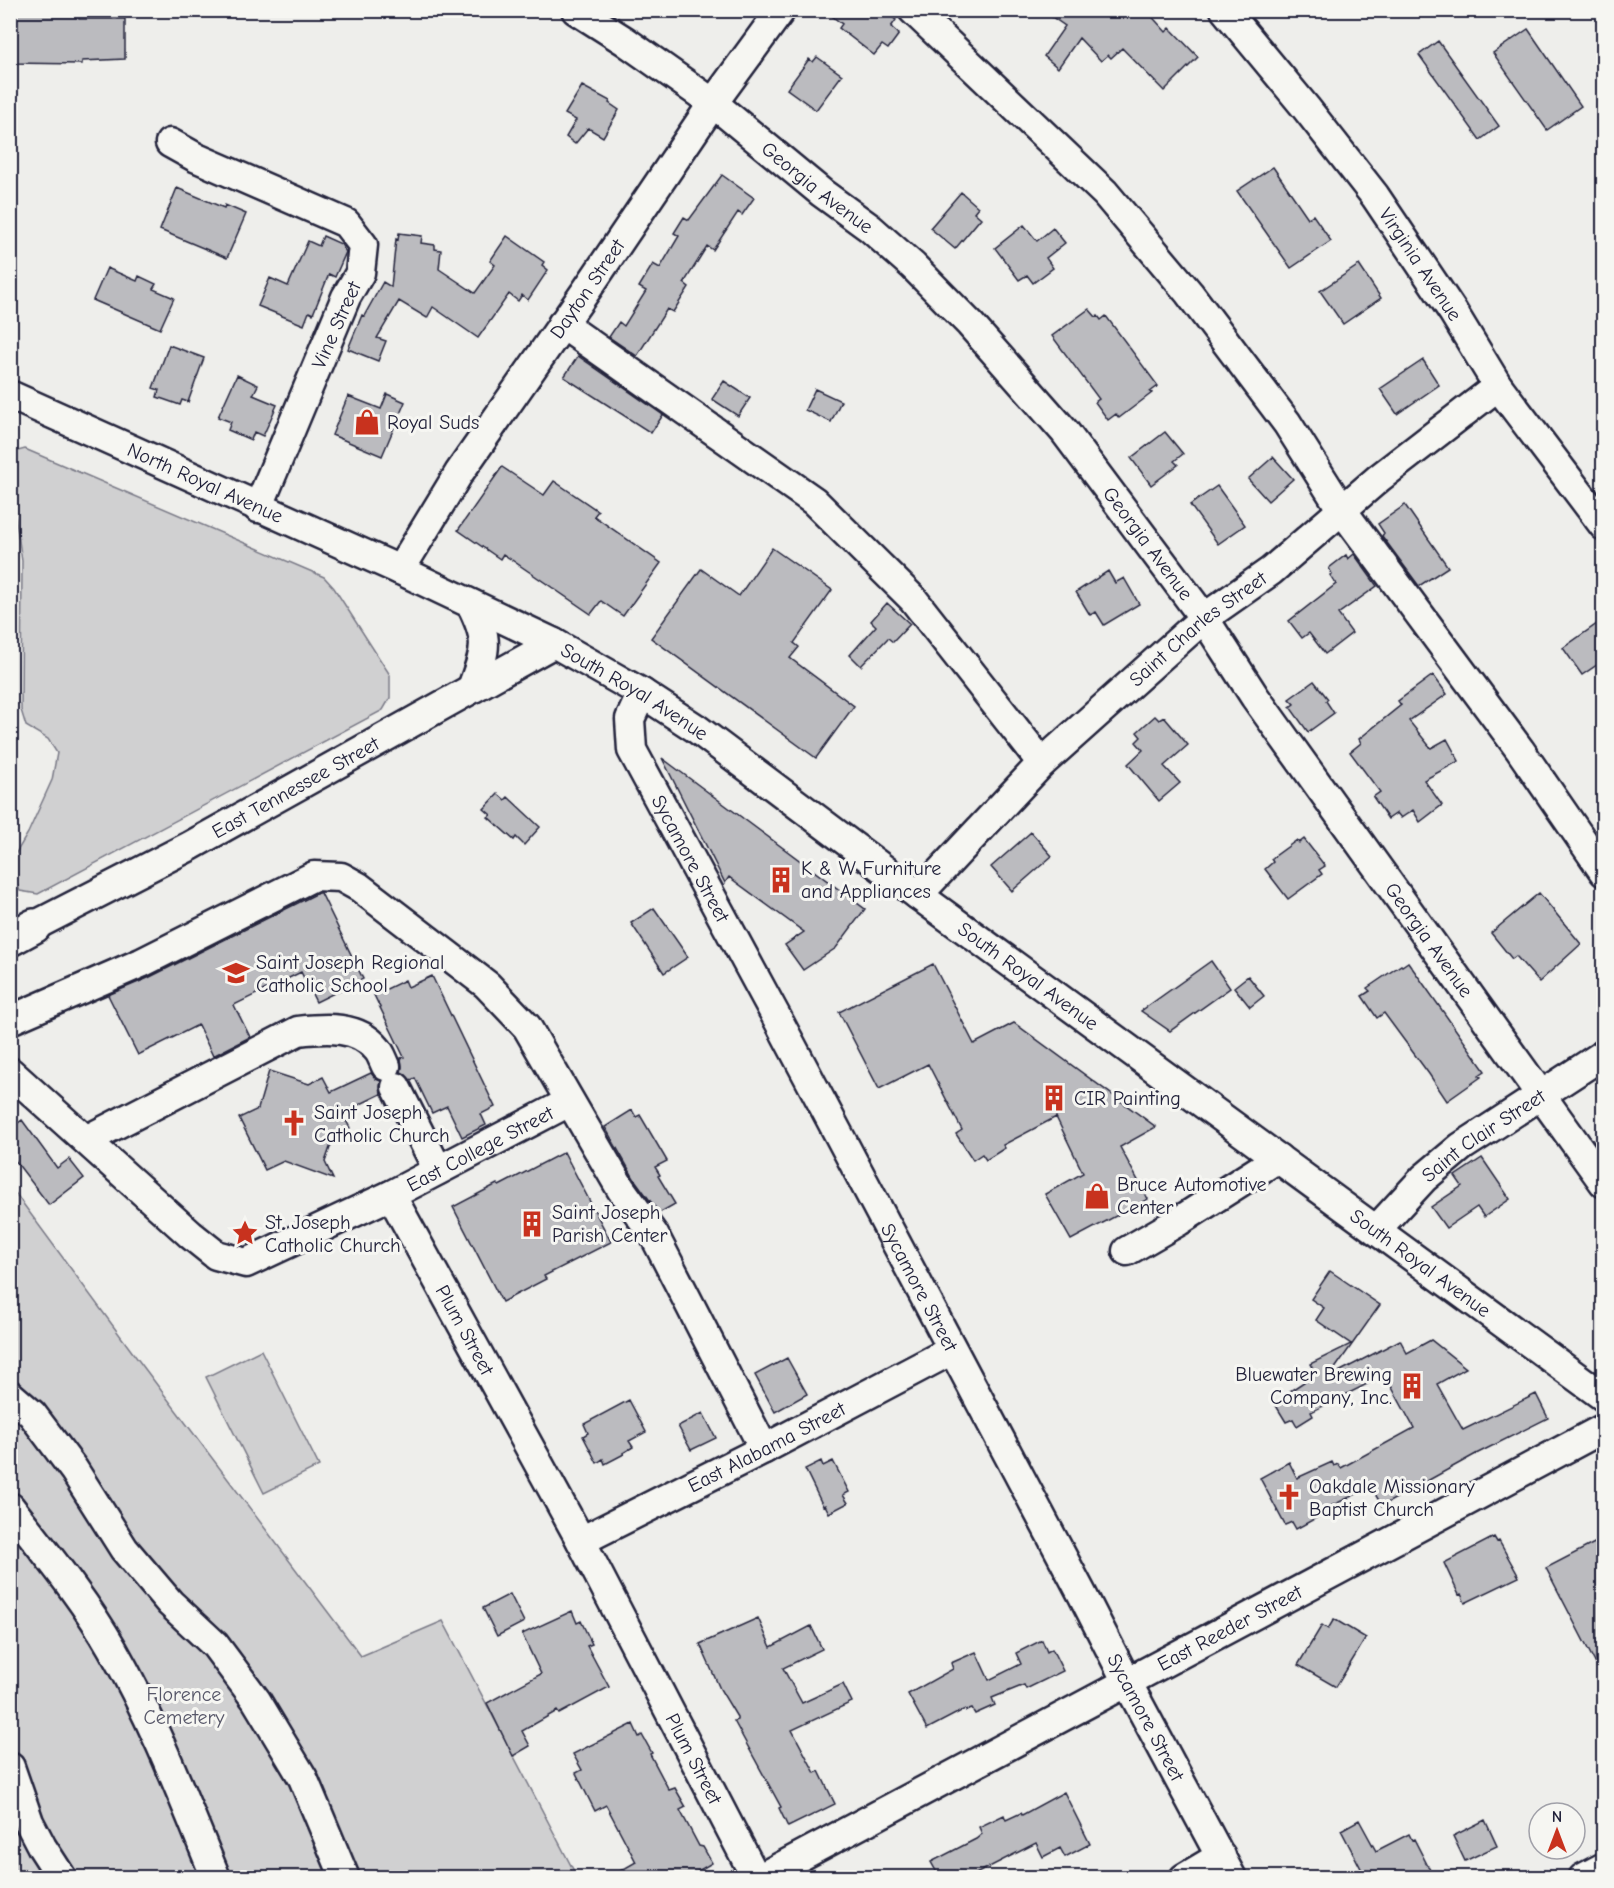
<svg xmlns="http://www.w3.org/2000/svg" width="1614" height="1888" viewBox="0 0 1614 1888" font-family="'Comic Neue',sans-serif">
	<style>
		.green { fill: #d0d0d1; stroke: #797986; stroke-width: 1.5 }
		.building { fill: #bbbbbf; stroke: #22223b; stroke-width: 1.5 }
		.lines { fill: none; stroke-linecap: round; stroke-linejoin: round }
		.minor-casing { stroke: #22223b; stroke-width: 33 }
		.highway-casing { stroke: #22223b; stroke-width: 38 }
		.minor { stroke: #f6f6f2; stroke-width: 28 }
		.highway { stroke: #f6f6f2; stroke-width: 33 }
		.labels { text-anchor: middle; stroke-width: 6; stroke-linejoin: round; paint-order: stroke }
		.street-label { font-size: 20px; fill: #22223b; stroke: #f6f6f2 }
		.poi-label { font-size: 20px; fill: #22223b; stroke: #f6f6f2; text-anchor: start }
		.park-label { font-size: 20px; fill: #565668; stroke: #f6f6f2 }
	</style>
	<rect width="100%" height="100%" fill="#eeeeeb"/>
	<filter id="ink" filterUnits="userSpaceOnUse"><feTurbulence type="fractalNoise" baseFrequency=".0167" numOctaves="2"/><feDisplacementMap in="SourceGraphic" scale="12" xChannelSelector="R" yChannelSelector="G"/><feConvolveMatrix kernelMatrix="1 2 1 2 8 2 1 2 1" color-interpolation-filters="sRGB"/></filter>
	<g filter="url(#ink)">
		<path class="green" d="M 25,449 L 324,577 L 334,588 L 390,675 L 390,698 L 383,710 L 38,894 L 20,891 L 13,875 L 13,858 L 28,833 L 52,780 L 57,753 L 48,739 L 26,726 L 21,710 L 22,561 L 10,481 L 11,460 L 14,452 Z
			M 10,1186 L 133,1353 L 361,1656 L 443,1621 L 577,1877 L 11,1877 Z
			M 261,1350 L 319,1466 L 264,1493 L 206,1377 Z"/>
		<path class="building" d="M 10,10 L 79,10 L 79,19 L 125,19 L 125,59 L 82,61 L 82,64 L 10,63 Z
			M 824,10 L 883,10 L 896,20 L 891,27 L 899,34 L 888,49 L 882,45 L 874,55 L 839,28 L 842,24 Z
			M 1042,10 L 1146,10 L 1166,32 L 1170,28 L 1198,57 L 1164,91 L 1122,48 L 1111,58 L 1108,55 L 1101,61 L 1079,38 L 1058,68 L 1044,56 L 1065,26 Z
			M 1528,29 L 1581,106 L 1547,130 L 1493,53 Z
			M 1438,41 L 1499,126 L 1480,140 L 1419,55 Z
			M 817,57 L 842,75 L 816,110 L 787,89 L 809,59 L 813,62 Z
			M 582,86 L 610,101 L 609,103 L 619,110 L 603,137 L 588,128 L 575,144 L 566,137 L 576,120 L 565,114 Z
			M 1273,167 L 1308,218 L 1313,215 L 1331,241 L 1291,268 L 1237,191 Z
			M 722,175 L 754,198 L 742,215 L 738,212 L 713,250 L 707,246 L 684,283 L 689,287 L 673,312 L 667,309 L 637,356 L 609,337 L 619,322 L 624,326 L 646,291 L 639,287 L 653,264 L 660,268 L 679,236 L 674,233 L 684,217 L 689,220 Z
			M 177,188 L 224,208 L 225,205 L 246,214 L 227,258 L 160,230 Z
			M 961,192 L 978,207 L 974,212 L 981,218 L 955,249 L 930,228 Z
			M 1024,225 L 1037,241 L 1053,228 L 1065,243 L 1046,258 L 1053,268 L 1033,283 L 1027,275 L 1019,280 L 995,248 Z
			M 399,233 L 422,236 L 421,243 L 435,245 L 435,249 L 441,250 L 439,269 L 475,293 L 495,265 L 490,261 L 507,236 L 544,262 L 542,265 L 548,270 L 528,300 L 522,295 L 518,301 L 509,294 L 478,338 L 433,307 L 427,318 L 399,301 L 377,338 L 386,341 L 378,361 L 348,349 L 362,315 L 364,316 L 383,282 L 391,287 L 396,239 L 398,240 Z
			M 323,236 L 341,244 L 346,252 L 335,277 L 329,274 L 313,314 L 309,312 L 304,325 L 258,306 L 270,278 L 288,286 L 308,241 L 319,246 Z
			M 1359,265 L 1381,298 L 1343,324 L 1320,291 Z
			M 107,268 L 137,281 L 139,276 L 156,284 L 153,289 L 174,298 L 160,329 L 93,300 Z
			M 1089,309 L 1096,317 L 1098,316 L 1101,320 L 1106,316 L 1158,386 L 1150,392 L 1152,393 L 1119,418 L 1116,414 L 1108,420 L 1095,402 L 1099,399 L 1052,336 Z
			M 169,345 L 204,358 L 188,402 L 182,400 L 180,405 L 157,397 L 159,390 L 153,388 Z
			M 578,356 L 663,415 L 651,433 L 564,377 Z
			M 1423,360 L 1439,385 L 1397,414 L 1380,389 Z
			M 237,375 L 258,385 L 253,395 L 277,405 L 263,436 L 254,432 L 251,440 L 228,430 L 231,422 L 218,417 Z
			M 724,381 L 750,398 L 738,416 L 712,399 Z
			M 815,389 L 841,401 L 831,422 L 805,410 Z
			M 387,394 L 405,402 L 382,456 L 332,435 L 348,396 L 381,409 Z
			M 1165,432 L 1183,454 L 1174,461 L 1178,465 L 1151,485 L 1131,458 Z
			M 1273,457 L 1293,479 L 1268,501 L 1248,479 Z
			M 502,467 L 544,495 L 554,481 L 598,511 L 594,516 L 661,563 L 623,616 L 601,601 L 591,614 L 503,554 L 500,559 L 458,530 Z
			M 1217,486 L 1245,525 L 1218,544 L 1190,505 Z
			M 1405,505 L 1448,567 L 1419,586 L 1382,536 L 1384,533 L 1378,524 Z
			M 772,548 L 832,590 L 794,643 L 799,647 L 790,658 L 854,706 L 816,758 L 651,638 L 701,569 L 739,596 Z
			M 1354,554 L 1377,586 L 1338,614 L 1352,633 L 1325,654 L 1309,633 L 1302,638 L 1289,621 L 1336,584 L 1330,575 L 1332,574 L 1329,568 L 1346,555 L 1348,559 Z
			M 1108,571 L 1115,583 L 1124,578 L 1139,604 L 1104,625 L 1096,612 L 1090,615 L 1076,592 Z
			M 887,603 L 910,624 L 893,642 L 888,638 L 861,666 L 850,655 L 876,626 L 871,621 Z
			M 1604,619 L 1604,660 L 1582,675 L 1563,648 Z
			M 1433,675 L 1447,694 L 1409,721 L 1431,748 L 1447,739 L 1459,761 L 1424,780 L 1442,805 L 1420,822 L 1413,810 L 1401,818 L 1397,813 L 1388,819 L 1373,797 L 1380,792 L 1350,752 L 1361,743 L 1359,739 L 1401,705 L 1398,701 Z
			M 1314,681 L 1328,699 L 1326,701 L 1334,713 L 1308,732 L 1290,707 L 1294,704 L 1289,699 Z
			M 1155,716 L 1159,720 L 1164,717 L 1188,745 L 1164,766 L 1180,783 L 1159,801 L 1128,764 L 1143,750 L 1136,742 L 1141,737 L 1137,732 Z
			M 662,758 L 865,909 L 836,948 L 803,970 L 785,945 L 804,932 L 729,877 L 725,883 Z
			M 498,794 L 505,800 L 508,797 L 540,827 L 524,845 L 516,837 L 514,840 L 488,817 L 491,815 L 484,809 Z
			M 1031,832 L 1052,856 L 1012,891 L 991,867 Z
			M 1304,839 L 1325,866 L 1319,870 L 1322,874 L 1288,899 L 1265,869 L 1273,862 L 1271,859 L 1297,840 L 1299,843 Z
			M 318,893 L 321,893 L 363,979 L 316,1002 L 301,972 L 234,1005 L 250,1037 L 213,1056 L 198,1025 L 138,1055 L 108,995 L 148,978 Z
			M 1539,893 L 1581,944 L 1539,982 L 1516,956 L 1512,959 L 1491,933 Z
			M 654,908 L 688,957 L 664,973 L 631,923 Z
			M 1211,961 L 1230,988 L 1170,1031 L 1141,1011 Z
			M 1408,962 L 1485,1071 L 1479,1075 L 1481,1077 L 1447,1101 L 1429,1074 L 1384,1013 L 1377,1018 L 1362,996 L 1370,991 L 1367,988 L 1401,965 L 1402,966 Z
			M 933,964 L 974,1044 L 1014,1023 L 1156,1127 L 1120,1147 L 1148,1199 L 1071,1240 L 1045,1194 L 1083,1173 L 1056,1117 L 1003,1145 L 1005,1148 L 986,1160 L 982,1154 L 973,1160 L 956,1134 L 962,1130 L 928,1064 L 879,1089 L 839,1012 Z
			M 432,976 L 495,1107 L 481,1114 L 486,1125 L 462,1137 L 447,1106 L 432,1113 L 415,1078 L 411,1080 L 401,1072 L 402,1067 L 401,1058 L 404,1057 L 374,995 L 405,980 L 408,987 Z
			M 1248,976 L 1264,996 L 1250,1007 L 1234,987 Z
			M 269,1071 L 309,1084 L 323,1077 L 331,1092 L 371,1073 L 376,1079 L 381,1081 L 380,1087 L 381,1094 L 342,1113 L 350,1128 L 334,1136 L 325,1162 L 333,1179 L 284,1161 L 265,1170 L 239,1118 L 258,1109 Z
			M 632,1110 L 636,1117 L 640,1115 L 667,1161 L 655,1167 L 660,1175 L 658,1176 L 675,1204 L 659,1213 L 635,1180 L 605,1127 Z
			M 22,1120 L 57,1168 L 69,1159 L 84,1178 L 49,1205 L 10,1154 L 10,1129 Z
			M 564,1152 L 611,1242 L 544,1276 L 546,1279 L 502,1302 L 453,1207 L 497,1184 L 499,1186 Z
			M 1482,1158 L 1510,1199 L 1484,1217 L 1477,1207 L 1446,1228 L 1431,1207 L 1462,1186 L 1455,1176 Z
			M 1330,1271 L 1380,1305 L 1329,1377 L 1400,1340 L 1407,1353 L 1431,1340 L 1466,1368 L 1437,1384 L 1463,1430 L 1536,1394 L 1548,1418 L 1476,1454 L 1382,1506 L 1371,1487 L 1316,1513 L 1318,1517 L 1296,1529 L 1292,1522 L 1285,1525 L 1260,1478 L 1289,1462 L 1297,1478 L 1332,1462 L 1334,1466 L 1338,1464 L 1341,1468 L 1414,1428 L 1385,1375 L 1311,1412 L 1313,1416 L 1297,1426 L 1293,1419 L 1286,1422 L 1275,1404 L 1286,1398 L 1284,1395 L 1316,1374 L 1310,1364 L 1351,1344 L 1316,1320 L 1324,1308 L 1311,1299 Z
			M 787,1358 L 807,1394 L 775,1412 L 755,1375 Z
			M 629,1400 L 646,1432 L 629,1441 L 633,1447 L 623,1453 L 624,1454 L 605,1464 L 603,1459 L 597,1463 L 583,1436 L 588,1433 L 584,1424 Z
			M 703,1413 L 716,1438 L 691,1450 L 678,1426 Z
			M 821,1461 L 823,1466 L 833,1461 L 849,1492 L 843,1495 L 848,1503 L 829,1513 L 825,1505 L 823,1506 L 805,1469 Z
			M 1494,1537 L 1497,1542 L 1499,1541 L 1519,1577 L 1465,1603 L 1461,1594 L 1459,1595 L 1444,1563 Z
			M 1604,1538 L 1604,1680 L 1546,1568 Z
			M 510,1594 L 524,1622 L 497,1636 L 483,1608 Z
			M 572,1611 L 577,1623 L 581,1621 L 592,1644 L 587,1646 L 609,1687 L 559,1714 L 557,1711 L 522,1731 L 530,1746 L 513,1756 L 487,1703 L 541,1674 L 522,1634 Z
			M 758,1618 L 771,1647 L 811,1626 L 822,1649 L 783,1668 L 802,1703 L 843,1684 L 852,1702 L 792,1730 L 815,1773 L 819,1771 L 835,1804 L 788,1827 L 779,1808 L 781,1807 L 734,1721 L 737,1720 L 737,1717 L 720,1689 L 700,1644 Z
			M 1334,1619 L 1366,1638 L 1336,1687 L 1298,1665 L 1322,1625 L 1328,1629 Z
			M 1042,1640 L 1047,1652 L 1052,1649 L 1063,1671 L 1026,1689 L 1024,1685 L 992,1698 L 995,1705 L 975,1714 L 972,1709 L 966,1711 L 965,1709 L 927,1729 L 908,1694 L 953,1669 L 951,1663 L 976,1652 L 989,1680 L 1021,1664 L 1016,1653 Z
			M 633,1724 L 639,1737 L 642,1735 L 652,1753 L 650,1754 L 669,1790 L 675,1788 L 686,1807 L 680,1810 L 699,1846 L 703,1847 L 712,1863 L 686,1878 L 608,1878 L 636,1862 L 606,1805 L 595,1811 L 576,1773 L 582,1770 L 573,1754 Z
			M 1064,1792 L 1090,1844 L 1065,1857 L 1060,1848 L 1043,1857 L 1036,1843 L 968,1878 L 940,1878 L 931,1862 L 976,1839 L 982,1834 L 979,1827 L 1004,1815 L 1006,1820 L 1021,1813 L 1022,1815 Z
			M 1359,1820 L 1376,1851 L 1409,1834 L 1412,1840 L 1414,1839 L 1434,1878 L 1366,1878 L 1341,1830 Z
			M 1485,1820 L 1497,1846 L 1465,1861 L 1453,1836 Z"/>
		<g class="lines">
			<g class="minor-casing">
				<g id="minor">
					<path id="s1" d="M 576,10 L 625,41 L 713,103 L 822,193 L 870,228 L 913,266 L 970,324 L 1065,432 L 1204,618 L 1255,697 L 1604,1183"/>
					<path d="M 913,10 L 1105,193 L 1189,293 L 1287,423 L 1342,510 L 1520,750 L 1604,872"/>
					<path id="s2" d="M 1225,10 L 1306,108 L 1375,196 L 1453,312 L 1498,386 L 1604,526"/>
					<path d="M 170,143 L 197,158 L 346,223 L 363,245 L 360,273 L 346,297 L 258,508"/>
					<path d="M 562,324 L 814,501 L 913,599 L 1042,763"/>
					<path id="s3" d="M 10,395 L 400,570 L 554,643 L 642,693 L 697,729 L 918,895 L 1604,1397"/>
					<path id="s4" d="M 400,570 L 459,473 L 588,288 L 713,103 L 781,10"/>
					<path d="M 471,604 C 490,642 486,649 472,688"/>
					<path id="s5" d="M 642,693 L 630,719 L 632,750 L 777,1018 L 1082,1594 L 1127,1682 L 1232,1878"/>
					<path id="s6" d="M 918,895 L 1042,763 L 1204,618 L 1271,571 L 1379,478 L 1498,386"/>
					<path id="s7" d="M 34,926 L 190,846 L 554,643"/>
					<path d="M 10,1020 L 141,963 L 314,876 L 341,877 L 359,887 L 487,985 L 527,1027 L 621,1189 L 654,1235 L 764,1449"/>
					<path id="s8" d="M 10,1072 L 191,1235 L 216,1255 L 246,1263 L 391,1195 L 569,1102"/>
					<path d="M 396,1087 L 438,1170"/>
					<path d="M 86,1140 L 298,1031 C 325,1028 358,1025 377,1049 C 381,1053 383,1060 386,1066"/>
					<path id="s9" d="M 391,1195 L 581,1541 L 756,1878"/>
					<path id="s10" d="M 1376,1230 L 1424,1178 L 1461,1147 L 1604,1054"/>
					<path d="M 1127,1251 L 1179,1221 L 1278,1158"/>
					<path d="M 10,1395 L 32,1414 L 74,1470 L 124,1549 L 170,1603 L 215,1645 L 256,1700 L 303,1778 L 345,1878"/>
					<path d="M 10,1507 C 45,1552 84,1599 112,1648 C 154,1721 184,1800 216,1878"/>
					<path id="s11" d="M 581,1541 L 764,1449 L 952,1350"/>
					<path d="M 10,1767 L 29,1822 L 42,1847 L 62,1878"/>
					<path id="s12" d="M 760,1878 L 1604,1428"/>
					<path d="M 1184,1878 L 1221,1856"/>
					<path d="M 1583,1878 L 1604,1867"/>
				</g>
			</g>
			<g class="highway-casing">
				<path id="highway" d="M 10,939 L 34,926"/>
			</g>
			<use href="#minor" class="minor"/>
			<use href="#highway" class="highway"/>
		</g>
	</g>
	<defs>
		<g id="shop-bare" transform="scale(2.07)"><path d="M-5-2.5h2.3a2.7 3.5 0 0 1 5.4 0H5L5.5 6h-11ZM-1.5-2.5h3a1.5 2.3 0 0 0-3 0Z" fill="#c8321e" stroke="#f6f6f2" stroke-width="2.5" paint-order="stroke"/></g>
		<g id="building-bare" transform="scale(2.07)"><path d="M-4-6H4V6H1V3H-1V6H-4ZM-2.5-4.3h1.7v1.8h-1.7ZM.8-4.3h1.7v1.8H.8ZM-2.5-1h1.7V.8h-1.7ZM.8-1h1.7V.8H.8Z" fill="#c8321e" stroke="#f6f6f2" stroke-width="2.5" paint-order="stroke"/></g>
		<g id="school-bare" transform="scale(2.07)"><path d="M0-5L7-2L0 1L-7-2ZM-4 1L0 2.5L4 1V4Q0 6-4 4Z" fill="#c8321e" stroke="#f6f6f2" stroke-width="2.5" paint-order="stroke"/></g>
		<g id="church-bare" transform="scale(2.07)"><path d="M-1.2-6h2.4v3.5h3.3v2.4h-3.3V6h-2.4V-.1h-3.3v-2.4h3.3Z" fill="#c8321e" stroke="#f6f6f2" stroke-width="2.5" paint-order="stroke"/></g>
		<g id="sight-bare" transform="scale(2.07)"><path d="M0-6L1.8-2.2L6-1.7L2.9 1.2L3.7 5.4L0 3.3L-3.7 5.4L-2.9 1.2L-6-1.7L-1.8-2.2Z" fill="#c8321e" stroke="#f6f6f2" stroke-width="2.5" paint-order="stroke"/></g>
	</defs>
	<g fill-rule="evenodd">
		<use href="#shop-bare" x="367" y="422"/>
		<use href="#building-bare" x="781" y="880"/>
		<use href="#school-bare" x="236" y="973"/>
		<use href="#building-bare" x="1054" y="1098"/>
		<use href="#church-bare" x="294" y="1123"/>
		<use href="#shop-bare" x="1097" y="1196"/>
		<use href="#building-bare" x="532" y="1224"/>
		<use href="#sight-bare" x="245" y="1233"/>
		<use href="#building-bare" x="1412" y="1386"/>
		<use href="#church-bare" x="1289" y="1497"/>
	</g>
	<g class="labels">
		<g class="street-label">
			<text dy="7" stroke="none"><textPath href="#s1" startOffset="300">Georgia Avenue</textPath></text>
			<text dy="7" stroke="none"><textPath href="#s2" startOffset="321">Virginia Avenue</textPath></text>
			<text dy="7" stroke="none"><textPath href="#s4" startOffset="338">Dayton Street</textPath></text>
			<text transform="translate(336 325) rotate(-66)" y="7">Vine Street</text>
			<text dy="7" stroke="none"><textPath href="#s3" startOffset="214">North Royal Avenue</textPath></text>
			<text dy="7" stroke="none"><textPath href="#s1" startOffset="788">Georgia Avenue</textPath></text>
			<text dy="7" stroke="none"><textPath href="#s6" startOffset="387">Saint Charles Street</textPath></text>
			<text dy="7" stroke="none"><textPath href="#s3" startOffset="692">South Royal Avenue</textPath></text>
			<text dy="7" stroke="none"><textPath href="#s7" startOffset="296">East Tennessee Street</textPath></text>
			<text dy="7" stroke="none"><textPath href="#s5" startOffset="183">Sycamore Street</textPath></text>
			<text dy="7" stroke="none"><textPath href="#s1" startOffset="1274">Georgia Avenue</textPath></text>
			<text dy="7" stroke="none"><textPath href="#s3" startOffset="1178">South Royal Avenue</textPath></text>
			<text dy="7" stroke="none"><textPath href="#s10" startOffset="144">Saint Clair Street</textPath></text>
			<text dy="7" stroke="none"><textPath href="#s8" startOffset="567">East College Street</textPath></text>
			<text dy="7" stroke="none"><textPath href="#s3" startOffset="1664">South Royal Avenue</textPath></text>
			<text dy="7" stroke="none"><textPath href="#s5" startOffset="669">Sycamore Street</textPath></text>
			<text dy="7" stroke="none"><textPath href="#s9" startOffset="154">Plum Street</textPath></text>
			<text dy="7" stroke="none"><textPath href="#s11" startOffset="208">East Alabama Street</textPath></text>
			<text dy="7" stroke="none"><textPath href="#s12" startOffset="532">East Reeder Street</textPath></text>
			<text dy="7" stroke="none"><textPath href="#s5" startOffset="1155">Sycamore Street</textPath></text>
			<text dy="7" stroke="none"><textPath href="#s9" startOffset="640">Plum Street</textPath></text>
		</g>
		<g class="poi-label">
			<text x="387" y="429">Royal Suds</text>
			<text x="801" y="875">K &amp; W Furniture<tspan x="801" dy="23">and Appliances</tspan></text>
			<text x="256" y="969">Saint Joseph Regional<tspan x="256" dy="23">Catholic School</tspan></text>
			<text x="1074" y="1105">CIR Painting</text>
			<text x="314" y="1119">Saint Joseph<tspan x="314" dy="23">Catholic Church</tspan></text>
			<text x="1117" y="1191">Bruce Automotive<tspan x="1117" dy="23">Center</tspan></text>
			<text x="552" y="1219">Saint Joseph<tspan x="552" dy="23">Parish Center</tspan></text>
			<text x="265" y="1229">St. Joseph<tspan x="265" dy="23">Catholic Church</tspan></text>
			<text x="1392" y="1381" text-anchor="end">Bluewater Brewing<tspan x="1392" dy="23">Company, Inc.</tspan></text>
			<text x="1309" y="1493">Oakdale Missionary<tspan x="1309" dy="23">Baptist Church</tspan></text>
		</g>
		<g class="park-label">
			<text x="184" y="1701">Florence<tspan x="184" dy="23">Cemetery</tspan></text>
		</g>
	</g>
	<rect width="1614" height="1888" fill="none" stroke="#f6f6f2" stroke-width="36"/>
	<rect x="18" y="18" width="1578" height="1852" fill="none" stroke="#22223b" stroke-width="2" filter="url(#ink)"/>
	<g transform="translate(1557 1831)"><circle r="28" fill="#f6f6f2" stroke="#a1a1a9" stroke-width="1.5"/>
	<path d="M0-4.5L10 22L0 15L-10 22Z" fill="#c8321e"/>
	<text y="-9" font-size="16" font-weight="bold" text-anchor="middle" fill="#22223b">N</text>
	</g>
</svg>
